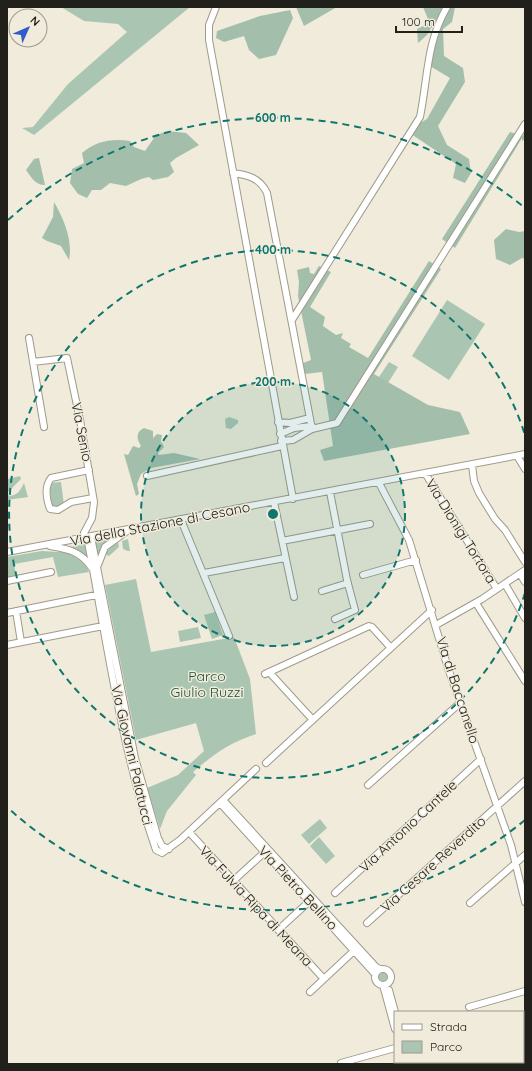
<svg xmlns="http://www.w3.org/2000/svg" width="532" height="1071" viewBox="0 0 532 1071" font-family="Quicksand,sans-serif">
	<style>
		.green { fill: #aac6b3 }
		.forest { fill: #a3bfac }
		.lines { fill: none; stroke-linecap: round; stroke-linejoin: round }
		.minor-casing { stroke: #9f9b8b; stroke-width: 8 }
		.minor { stroke: #fff; stroke-width: 6 }
		.ring { fill: none; stroke: #0f766e; stroke-width: 2; stroke-dasharray: 7 5 }
		.labels { text-anchor: middle; stroke-width: 3; stroke-linejoin: round; paint-order: stroke }
		.street-label { font-size: 14px; fill: #21201a; stroke: #f0ebda }
		.park-label { font-size: 14px; fill: #1e4f34; stroke: #f0ebda }
		.centre { fill: #0f766e; stroke: #f0ebda; stroke-width: 2 }
		.ring-label { font-size: 12px; text-anchor: middle; font-weight: bold; fill: #0f766e; stroke: #f0ebda; stroke-width: 3; stroke-linejoin: round; paint-order: stroke }
	</style>
	<rect width="100%" height="100%" fill="#f0ebda"/>
	<path class="green" d="M 61,7 L 190,7 L 34,135 L 22,128 L 33,127 L 68,84 L 127,32 L 118,24 L 84,21 Z
		M 447,300 L 485,324 L 449,380 L 412,356 Z
		M 389,362 L 398,367 L 388,383 L 379,377 Z
		M 229,417 L 238,420 L 238,423 L 231,429 L 226,428 L 225,419 Z
		M 20,476 L 21,479 L 7,493 L 9,496 C 18,495 20,491 24,483 L 28,497 L 7,500 L 7,479 Z
		M 61,482 L 64,505 L 52,507 L 49,483 Z
		M 108,539 L 109,540 L 102,547 L 97,557 L 94,542 Z
		M 128,539 L 130,551 L 128,551 L 123,549 L 122,541 Z
		M 118,542 L 119,547 L 109,556 L 105,554 L 111,546 Z
		M 85,544 L 88,558 L 71,547 Z
		M 42,551 C 64,553 79,549 89,572 L 58,577 L 53,557 L 14,564 L 16,576 L 7,578 L 7,557 Z
		M 136,579 L 151,652 L 234,637 L 250,679 L 256,734 C 229,743 214,754 193,772 L 196,775 L 167,811 L 160,829 L 147,788 L 178,775 L 204,751 L 196,723 L 136,740 L 105,585 Z
		M 215,612 L 223,635 L 212,639 L 204,615 Z
		M 198,627 L 201,638 L 180,642 L 178,631 Z
		M 320,819 L 327,828 L 309,844 L 301,835 Z
		M 319,837 L 335,856 L 326,864 L 310,846 Z
		M377 977a6 6 0 1 1 12 0a6 6 0 1 1-12 0Z"/>
	<path class="forest" d="M 296,7 L 337,7 L 304,26 Z
		M 423,7 L 444,7 L 427,35 L 418,43 L 417,29 L 425,25 L 428,19 Z
		M 451,7 L 455,7 L 452,22 L 443,29 L 444,56 L 463,68 L 465,82 L 438,126 L 447,145 L 469,159 L 471,173 L 465,183 L 453,178 L 456,164 L 411,134 L 420,123 L 427,119 L 450,78 L 430,66 C 427,46 440,24 451,7 Z
		M 290,10 L 293,18 L 276,55 L 259,59 L 249,50 L 244,36 L 224,42 L 216,38 L 217,31 L 260,16 Z
		M 525,130 L 525,139 L 522,141 L 522,138 L 455,248 L 442,239 L 510,132 L 523,136 Z
		M 168,131 L 186,133 L 199,145 L 176,158 L 170,163 L 174,172 L 168,177 L 153,180 L 149,177 L 141,179 L 126,186 L 110,183 L 101,190 L 92,190 L 87,198 L 78,194 L 70,183 L 72,169 L 84,163 L 82,153 C 95,141 113,138 130,141 L 134,147 L 145,151 L 156,135 Z
		M 39,158 L 45,185 C 35,185 32,178 26,170 L 34,159 Z
		M 54,202 C 64,219 73,241 69,260 L 61,246 L 47,241 L 42,238 L 53,217 Z
		M 506,229 L 519,232 L 525,231 L 525,259 L 522,258 L 510,265 L 496,259 L 494,240 Z
		M 429,261 L 441,269 L 374,374 L 428,405 L 460,412 L 470,434 L 324,461 L 320,450 L 333,446 L 322,372 L 305,374 L 303,363 L 311,360 L 298,296 L 299,282 L 297,270 L 309,267 L 310,273 L 314,274 L 319,266 L 331,272 L 310,307 L 325,317 L 323,326 L 336,335 L 343,333 L 341,338 L 351,344 L 349,347 L 368,358 Z
		M 144,428 L 153,431 L 153,438 L 157,434 L 162,435 L 161,441 L 164,447 L 158,453 L 159,455 L 174,453 L 200,459 L 151,468 L 141,474 L 137,484 L 139,494 L 136,496 L 124,454 L 128,455 L 133,446 L 139,448 L 141,446 C 136,438 136,432 144,428 Z"/>
	<g class="lines">
		<g class="minor-casing">
			<path id="minor" d="M 216,7 L 209,25 L 209,40 L 293,499
				M 233,173 C 248,175 260,178 267,193 L 312,429
				M 292,320 L 420,117 C 428,78 426,43 447,7
				M 29,338 L 44,427
				M 33,362 L 67,358 L 80,420 L 94,502 L 92,518 L 84,533 L 83,538
				M 278,422 L 290,423 L 310,418
				M 280,434 L 294,428 L 312,426
				M 281,441 L 293,440 L 312,429 L 337,423 L 525,124
				M 517,456 L 525,469
				M 472,465 L 474,481 L 479,493 L 495,519 L 505,530 L 525,562
				M 89,470 L 51,478 C 44,487 46,498 50,509 L 58,510 L 71,502 L 93,498
				M 425,473 L 497,589
				M 147,476 L 282,446
				M 379,483 L 409,540 L 449,671 L 511,845 L 525,902
				M 330,492 L 347,580 L 355,610 L 335,619
				M 274,502 L 294,597
				M 181,520 L 229,636
				M 87,537 C 107,642 121,749 156,850 L 162,853 L 180,840 L 256,769
				M 91,537 L 135,758 L 158,838 L 162,846 L 169,849
				M 282,541 L 370,524
				M 50,546 C 67,549 81,551 91,567
				M 7,552 L 525,454
				M 98,565 L 105,547 L 127,531
				M 204,573 L 285,558
				M 520,574 L 525,582
				M 363,575 L 416,560
				M 7,581 L 51,572
				M 505,584 L 525,618
				M 322,591 L 348,583
				M 476,603 L 525,681
				M 16,611 L 21,642
				M 7,613 L 101,594
				M 436,625 L 482,599 L 525,570
				M 7,645 L 108,625
				M 269,672 L 313,720
				M 265,674 L 369,626 L 372,627 L 391,648
				M 266,763 L 432,610
				M 368,785 L 460,703
				M 223,800 L 376,967 L 380,969
				M 220,803 L 375,974
				M 189,832 L 324,979
				M 233,881 L 267,850
				M 335,893 L 481,759
				M 470,903 L 525,855
				M 367,923 L 525,781
				M 278,930 L 312,899
				M375 977a8 8 0 1 1 16 0a8 8 0 1 1-16 0Z
				M 383,985 L 395,1029
				M 389,990 L 395,1012
				M 310,992 L 357,948
				M 469,1007 L 525,991
				M 523,1026 L 525,1025
				M 405,1062 L 405,1064
				M 409,1062 L 410,1064
				M 453,1062 L 454,1064
				M 341,1063 L 395,1048"/>
		</g>
		<use href="#minor" class="minor"/>
	</g>
	<circle cx="273" cy="514" r="132" fill="#0f766e" fill-opacity=".12"/>
	<g class="ring">
		<circle cx="273" cy="514" r="132"/>
		<path d="M525 593A264 264 0 1 1 525 435"/>
		<path d="M525 820A396 396 0 0 1 8 808M8 220A396 396 0 0 1 525 208"/>
	</g>
	<g class="labels">
		<g class="street-label">
			<text transform="translate(82 432) rotate(79)" y="5">Via Senio</text>
			<text transform="translate(160 524) rotate(-11)" y="5">Via della Stazione di Cesano</text>
			<text transform="translate(461 531) rotate(58)" y="5">Via Dionigi Tortora</text>
			<text transform="translate(458 690) rotate(72)" y="5">Via di Baccanello</text>
			<text transform="translate(132 755) rotate(77)" y="5">Via Giovanni Palatucci</text>
			<text transform="translate(408 826) rotate(-43)" y="5">Via Antonio Cantele</text>
			<text transform="translate(433 864) rotate(-42)" y="5">Via Cesare Reverdito</text>
			<text transform="translate(298 888) rotate(47)" y="5">Via Pietro Bellino</text>
			<text transform="translate(256 906) rotate(47)" y="5">Via Fulvia Ripa di Meana</text>
		</g>
		<g class="park-label">
			<text x="207" y="681">Parco<tspan x="207" dy="16">Giulio Ruzzi</tspan></text>
		</g>
	</g>
	<circle cx="273" cy="514" r="6" class="centre"/>
	<g class="ring-label">
		<text x="273" y="122">600 m</text>
		<text x="273" y="254">400 m</text>
		<text x="273" y="386">200 m</text>
	</g>
	<rect width="532" height="1071" fill="none" stroke="#21201a" stroke-width="16"/>
	<rect x="394" y="1011" width="130" height="52" fill="#f0ebda" stroke="#9d9a8d"/>
	<rect x="402" y="1024" width="20" height="6" fill="#ffffff" stroke="#9d9a8d"/>
	<text x="430" y="1031" font-size="12" fill="#21201a">Strada</text>
	<rect x="402" y="1041" width="20" height="12" fill="#aac6b3" stroke="#9d9a8d"/>
	<text x="430" y="1051" font-size="12" fill="#21201a">Parco</text>
	<g transform="translate(28 28) rotate(45)"><circle r="19" fill="#f0ebda" stroke="#9d9a8d"/>
	<path d="M0-3L7 15L0 10L-7 15Z" fill="#305ccc"/>
	<text y="-6" font-size="11" font-weight="bold" text-anchor="middle" fill="#21201a">N</text>
	</g>
	<path d="M396 26v6h66v-6" fill="none" stroke="#21201a" stroke-width="2"/>
	<text x="402" y="26" font-size="12" fill="#21201a" stroke="#f0ebda" stroke-width="3" paint-order="stroke">100 m</text>
</svg>
